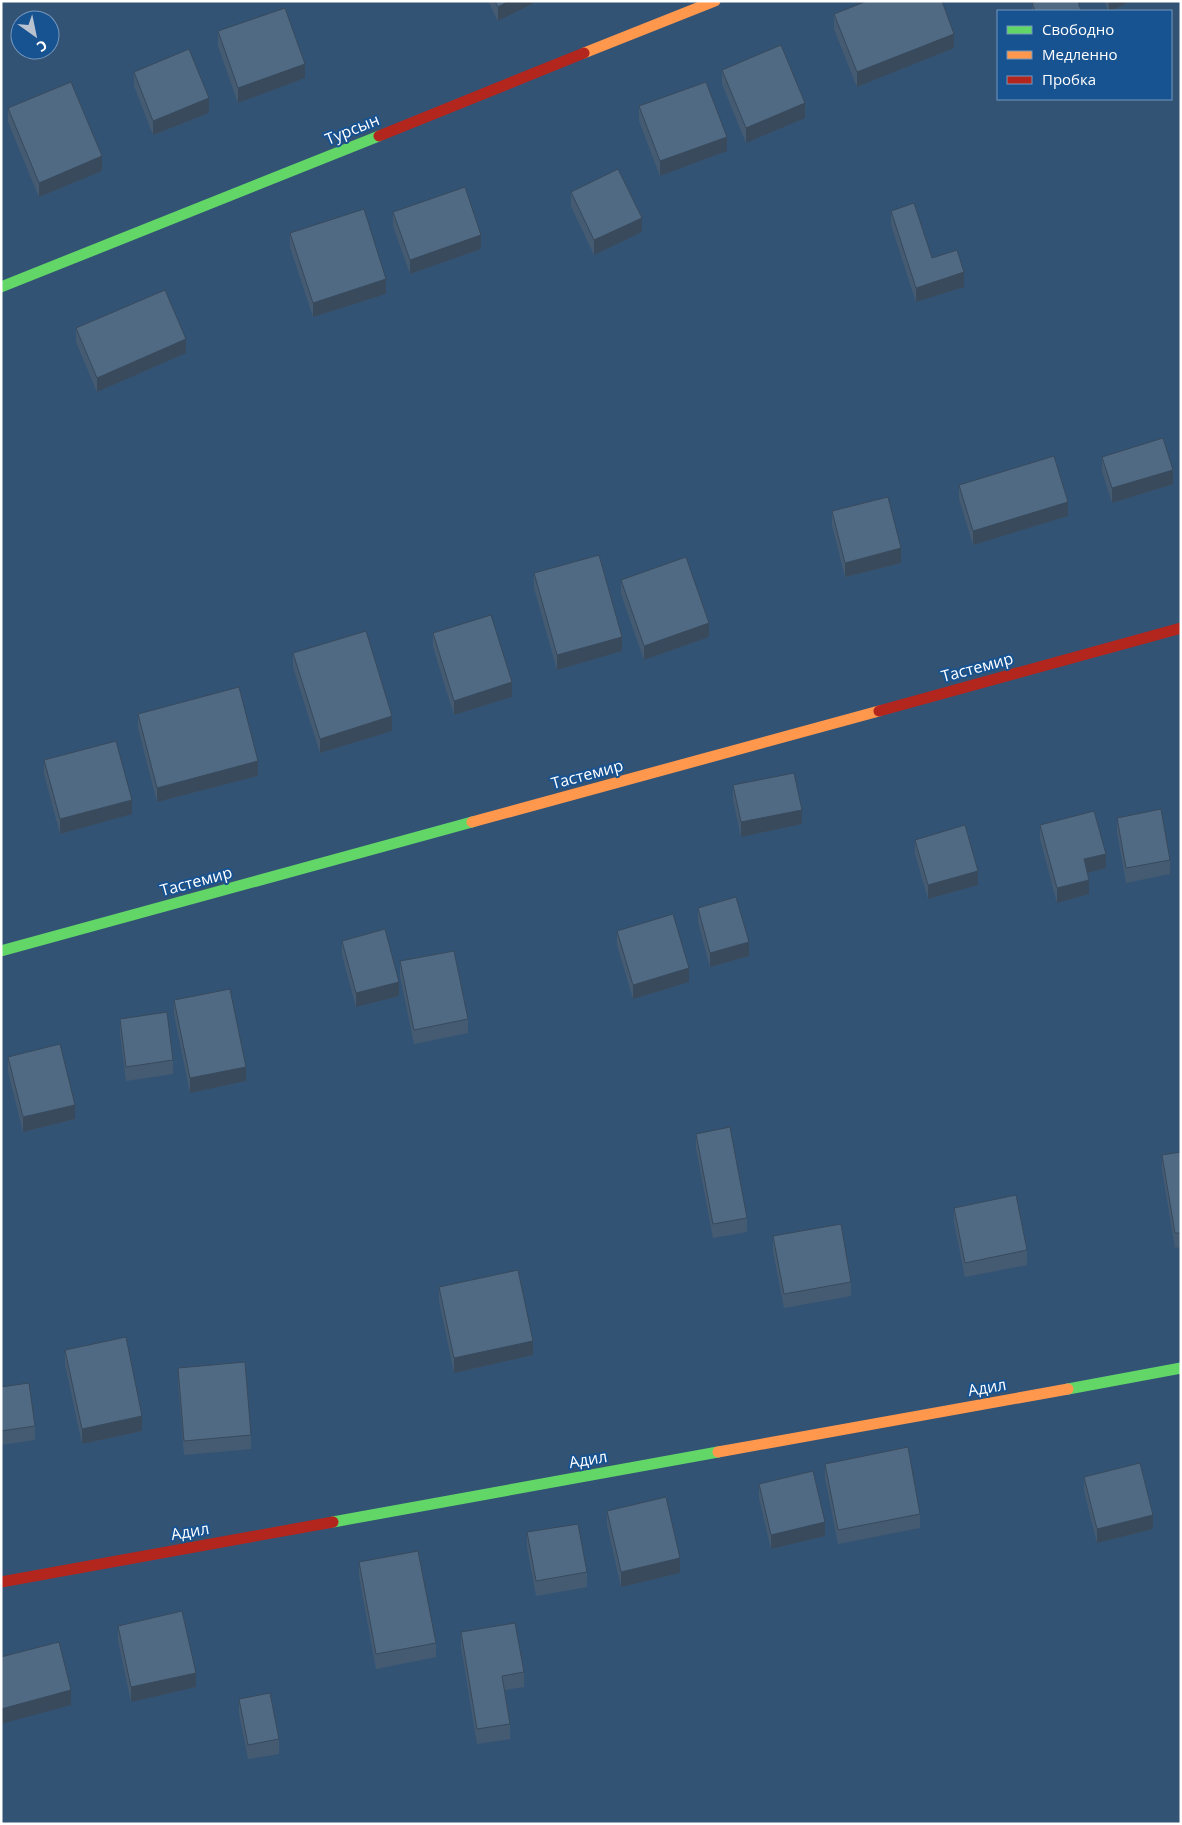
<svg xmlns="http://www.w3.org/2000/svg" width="1182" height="1825" viewBox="0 0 1182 1825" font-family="'Open Sans',sans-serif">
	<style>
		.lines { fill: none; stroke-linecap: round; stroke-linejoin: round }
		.fast { stroke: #63d668; stroke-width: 11 }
		.slow { stroke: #ff974d; stroke-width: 11 }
		.jam { stroke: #b3261e; stroke-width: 11 }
		.wall { fill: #455b72 }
		.shaded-wall { fill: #384a5c }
		.building { fill: #506a84; stroke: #384a5c }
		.labels { text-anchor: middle; stroke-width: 4; stroke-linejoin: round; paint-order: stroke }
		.street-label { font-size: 16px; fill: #fff; stroke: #175291 }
	</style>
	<rect width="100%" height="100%" fill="#335375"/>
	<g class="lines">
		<path class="fast" d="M 1,287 L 379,136
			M 1,951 L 472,822
			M 1068,1389 L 1181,1368
			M 333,1522 L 718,1452"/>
		<path class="slow" d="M 584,53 L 715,1
			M 472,822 L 879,711
			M 718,1452 L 1068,1389"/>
		<path class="jam" d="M 379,136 L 584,53
			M 879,711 L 1181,628
			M 1,1582 L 333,1522"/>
	</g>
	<path class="wall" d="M 488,1 L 538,1 L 498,21 Z
		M 1104,1 L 1131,1 L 1111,11 L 1108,11 Z
		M 1032,3 L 1081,11 L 1032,11 Z
		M 834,14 L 954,48 L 857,87 L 834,29 Z
		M 218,31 L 305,78 L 238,103 L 218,46 Z
		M 722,70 L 805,118 L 746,143 L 722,84 Z
		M 134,72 L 209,113 L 153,135 L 134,86 Z
		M 639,106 L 727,151 L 660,176 L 639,121 Z
		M 8,108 L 102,171 L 39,197 L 8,122 Z
		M 571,192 L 642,232 L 594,255 L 571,206 Z
		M 891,211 L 932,258 L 964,287 L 916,302 L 891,225 Z
		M 393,212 L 481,249 L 410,274 L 393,226 Z
		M 290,233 L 386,294 L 313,317 L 290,247 Z
		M 76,328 L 186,353 L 97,392 L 76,342 Z
		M 1102,457 L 1173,484 L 1112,503 L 1102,471 Z
		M 959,485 L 1068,516 L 973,545 L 959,499 Z
		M 832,511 L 901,563 L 845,577 L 832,525 Z
		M 534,573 L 622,651 L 557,670 L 534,588 Z
		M 621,580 L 709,637 L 644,660 L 621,594 Z
		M 433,633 L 512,697 L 454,715 L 433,647 Z
		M 293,653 L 392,731 L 320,753 L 293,667 Z
		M 138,714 L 258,776 L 157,802 L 138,728 Z
		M 44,760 L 132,814 L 60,834 L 44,774 Z
		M 733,785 L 802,824 L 741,837 L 733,800 Z
		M 1117,818 L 1170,860 L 1170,874 L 1126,883 L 1117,832 Z
		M 1040,825 L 1106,868 L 1088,873 L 1089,894 L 1057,903 L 1040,839 Z
		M 915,840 L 978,885 L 928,899 L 915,854 Z
		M 698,908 L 749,956 L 710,967 L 698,922 Z
		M 617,931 L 689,982 L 633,999 L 617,945 Z
		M 342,941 L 399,996 L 356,1007 L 342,955 Z
		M 400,961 L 468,1019 L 468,1033 L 414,1044 L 400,976 Z
		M 174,1000 L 246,1081 L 190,1093 L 174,1014 Z
		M 120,1019 L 173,1060 L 173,1074 L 126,1081 L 120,1033 Z
		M 8,1057 L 75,1119 L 23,1132 L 8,1071 Z
		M 696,1134 L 747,1218 L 747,1232 L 713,1238 L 696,1148 Z
		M 1181,1152 L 1181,1247 L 1175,1248 L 1162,1169 L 1162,1155 Z
		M 954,1208 L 1027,1250 L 1027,1265 L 965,1277 L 954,1222 Z
		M 773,1236 L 851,1282 L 851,1296 L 784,1308 L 773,1251 Z
		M 439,1287 L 533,1355 L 454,1373 L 439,1301 Z
		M 65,1350 L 142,1431 L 82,1444 L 65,1364 Z
		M 178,1368 L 251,1435 L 251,1449 L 184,1455 L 178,1382 Z
		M 1,1387 L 35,1426 L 35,1440 L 1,1445 Z
		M 825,1464 L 920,1514 L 920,1528 L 838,1544 L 825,1478 Z
		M 1084,1477 L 1153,1529 L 1097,1543 L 1084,1491 Z
		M 759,1484 L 825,1536 L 771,1549 L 759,1498 Z
		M 607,1511 L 680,1573 L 621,1587 L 607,1525 Z
		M 527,1532 L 587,1572 L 587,1587 L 536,1596 L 527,1547 Z
		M 359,1562 L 436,1643 L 436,1657 L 376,1669 L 359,1576 Z
		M 118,1626 L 196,1687 L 131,1702 L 118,1640 Z
		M 461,1632 L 524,1672 L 524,1687 L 505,1690 L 510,1724 L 510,1739 L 477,1744 L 461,1646 Z
		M 239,1699 L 279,1739 L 279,1754 L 248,1759 L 239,1713 Z"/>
	<path class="shaded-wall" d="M 509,1 L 538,1 L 498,21 L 498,7 Z
		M 1109,1 L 1131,1 L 1111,11 L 1109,11 Z
		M 954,34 L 954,48 L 857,87 L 857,72 Z
		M 305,64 L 305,78 L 238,103 L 238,88 Z
		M 209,98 L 209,113 L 153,135 L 153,121 Z
		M 805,103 L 805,118 L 746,143 L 746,128 Z
		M 727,137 L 727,151 L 660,176 L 660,161 Z
		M 102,156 L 102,171 L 39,197 L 39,183 Z
		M 642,218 L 642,232 L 594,255 L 594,240 Z
		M 481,235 L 481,249 L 410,274 L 410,260 Z
		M 964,272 L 964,287 L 916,302 L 916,288 Z
		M 386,279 L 386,294 L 313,317 L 313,303 Z
		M 186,339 L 186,353 L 97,392 L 97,378 Z
		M 1173,470 L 1173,484 L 1112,503 L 1112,488 Z
		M 1068,502 L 1068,516 L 973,545 L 973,531 Z
		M 901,548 L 901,563 L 845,577 L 845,563 Z
		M 709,623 L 709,637 L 644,660 L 644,646 Z
		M 622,637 L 622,651 L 557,670 L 557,655 Z
		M 512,682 L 512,697 L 454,715 L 454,701 Z
		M 392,716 L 392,731 L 320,753 L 320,739 Z
		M 258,761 L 258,776 L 157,802 L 157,788 Z
		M 132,800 L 132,814 L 60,834 L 60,819 Z
		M 802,810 L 802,824 L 741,837 L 741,822 Z
		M 1106,854 L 1106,868 L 1084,874 L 1084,859 Z
		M 978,871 L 978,885 L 928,899 L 928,885 Z
		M 1089,880 L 1089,894 L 1057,903 L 1057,888 Z
		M 749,942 L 749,956 L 710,967 L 710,953 Z
		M 689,968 L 689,982 L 633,999 L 633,985 Z
		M 399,982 L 399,996 L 356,1007 L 356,993 Z
		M 246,1067 L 246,1081 L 190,1093 L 190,1078 Z
		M 75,1105 L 75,1119 L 23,1132 L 23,1117 Z
		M 533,1341 L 533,1355 L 454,1373 L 454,1358 Z
		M 142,1416 L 142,1431 L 82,1444 L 82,1429 Z
		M 1153,1515 L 1153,1529 L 1097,1543 L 1097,1529 Z
		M 825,1522 L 825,1536 L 771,1549 L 771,1535 Z
		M 680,1558 L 680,1573 L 621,1587 L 621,1572 Z
		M 196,1673 L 196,1687 L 131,1702 L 131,1687 Z
		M 71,1690 L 71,1705 L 1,1724 L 1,1709 Z"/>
	<path class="building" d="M 495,1 L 509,1 L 498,7 Z
		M 867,1 L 942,1 L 954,34 L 857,72 L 834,14 Z
		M 1037,1 L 1078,1 L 1081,11 L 1035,11 L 1032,3 Z
		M 285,8 L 305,64 L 238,88 L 218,31 Z
		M 781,45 L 805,103 L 746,128 L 722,70 Z
		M 189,49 L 209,98 L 153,121 L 134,72 Z
		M 71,82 L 102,156 L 39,183 L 8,108 Z
		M 706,82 L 727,137 L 660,161 L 639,106 Z
		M 618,169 L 642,218 L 594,240 L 571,192 Z
		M 465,187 L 481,235 L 410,260 L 393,212 Z
		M 914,203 L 932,258 L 957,250 L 964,272 L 916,288 L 891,211 Z
		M 364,209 L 386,279 L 313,303 L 290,233 Z
		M 165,290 L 186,339 L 97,378 L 76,328 Z
		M 1163,438 L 1173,470 L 1112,488 L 1102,457 Z
		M 1054,456 L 1068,502 L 973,531 L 959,485 Z
		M 888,497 L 901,548 L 845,563 L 832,511 Z
		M 599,555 L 622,637 L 557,655 L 534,573 Z
		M 686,557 L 709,623 L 644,646 L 621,580 Z
		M 491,615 L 512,682 L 454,701 L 433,633 Z
		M 366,631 L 392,716 L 320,739 L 293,653 Z
		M 239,687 L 258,761 L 157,788 L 138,714 Z
		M 116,741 L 132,800 L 60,819 L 44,760 Z
		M 794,773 L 802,810 L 741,822 L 733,785 Z
		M 1161,809 L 1170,860 L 1126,868 L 1117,818 Z
		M 1094,811 L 1106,854 L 1084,859 L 1089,880 L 1057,888 L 1040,825 Z
		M 965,825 L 978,871 L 928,885 L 915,840 Z
		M 736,897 L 749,942 L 710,953 L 698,908 Z
		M 673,914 L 689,968 L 633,985 L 617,931 Z
		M 385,929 L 399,982 L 356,993 L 342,941 Z
		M 454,951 L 468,1019 L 414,1030 L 400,961 Z
		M 230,989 L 246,1067 L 190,1078 L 174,1000 Z
		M 167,1012 L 173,1060 L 126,1067 L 120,1019 Z
		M 60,1044 L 75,1105 L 23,1117 L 8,1057 Z
		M 730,1127 L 747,1218 L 713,1224 L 696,1134 Z
		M 1181,1152 L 1181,1233 L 1175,1233 L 1162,1155 Z
		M 1016,1195 L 1027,1250 L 965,1263 L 954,1208 Z
		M 841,1224 L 851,1282 L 784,1294 L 773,1236 Z
		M 518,1270 L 533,1341 L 454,1358 L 439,1287 Z
		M 126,1337 L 142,1416 L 82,1429 L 65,1350 Z
		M 245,1362 L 251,1435 L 184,1441 L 178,1368 Z
		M 29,1383 L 35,1426 L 1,1431 L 1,1387 Z
		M 908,1447 L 920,1514 L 838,1530 L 825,1464 Z
		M 1140,1463 L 1153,1515 L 1097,1529 L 1084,1477 Z
		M 813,1471 L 825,1522 L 771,1535 L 759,1484 Z
		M 666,1497 L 680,1558 L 621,1572 L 607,1511 Z
		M 578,1524 L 587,1572 L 536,1581 L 527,1532 Z
		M 418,1551 L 436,1643 L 376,1654 L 359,1562 Z
		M 182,1611 L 196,1673 L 131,1687 L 118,1626 Z
		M 515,1623 L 524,1672 L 502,1676 L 510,1724 L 477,1729 L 461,1632 Z
		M 59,1642 L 71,1690 L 1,1709 L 1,1657 Z
		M 270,1693 L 279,1739 L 248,1745 L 239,1699 Z"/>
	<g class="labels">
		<g class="street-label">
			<text transform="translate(352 129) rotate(-22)" y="6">Турсын</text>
			<text transform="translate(977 667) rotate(-15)" y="6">Тастемир</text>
			<text transform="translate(587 774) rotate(-15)" y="6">Тастемир</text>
			<text transform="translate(196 881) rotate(-15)" y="6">Тастемир</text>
			<text transform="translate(987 1387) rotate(-10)" y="6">Адил</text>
			<text transform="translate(588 1459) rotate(-10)" y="6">Адил</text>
			<text transform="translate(190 1531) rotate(-10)" y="6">Адил</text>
		</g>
	</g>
	<rect width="1182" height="1825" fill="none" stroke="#ffffff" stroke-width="5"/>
	<rect x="997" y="10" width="175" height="90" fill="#175291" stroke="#7497bd"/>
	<rect x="1007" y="26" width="25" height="8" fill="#63d668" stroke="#7497bd"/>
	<text x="1042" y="35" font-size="15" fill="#ffffff">Свободно</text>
	<rect x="1007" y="51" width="25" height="8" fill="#ff974d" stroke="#7497bd"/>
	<text x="1042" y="60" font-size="15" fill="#ffffff">Медленно</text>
	<rect x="1007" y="76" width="25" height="8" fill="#b3261e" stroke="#7497bd"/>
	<text x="1042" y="85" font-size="15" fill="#ffffff">Пробка</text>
	<g transform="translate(35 35) rotate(147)"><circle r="24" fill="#175291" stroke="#7497bd"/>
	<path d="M0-4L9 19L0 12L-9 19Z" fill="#b8c3cf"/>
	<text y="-8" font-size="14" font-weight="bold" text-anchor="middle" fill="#ffffff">С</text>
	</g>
</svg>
